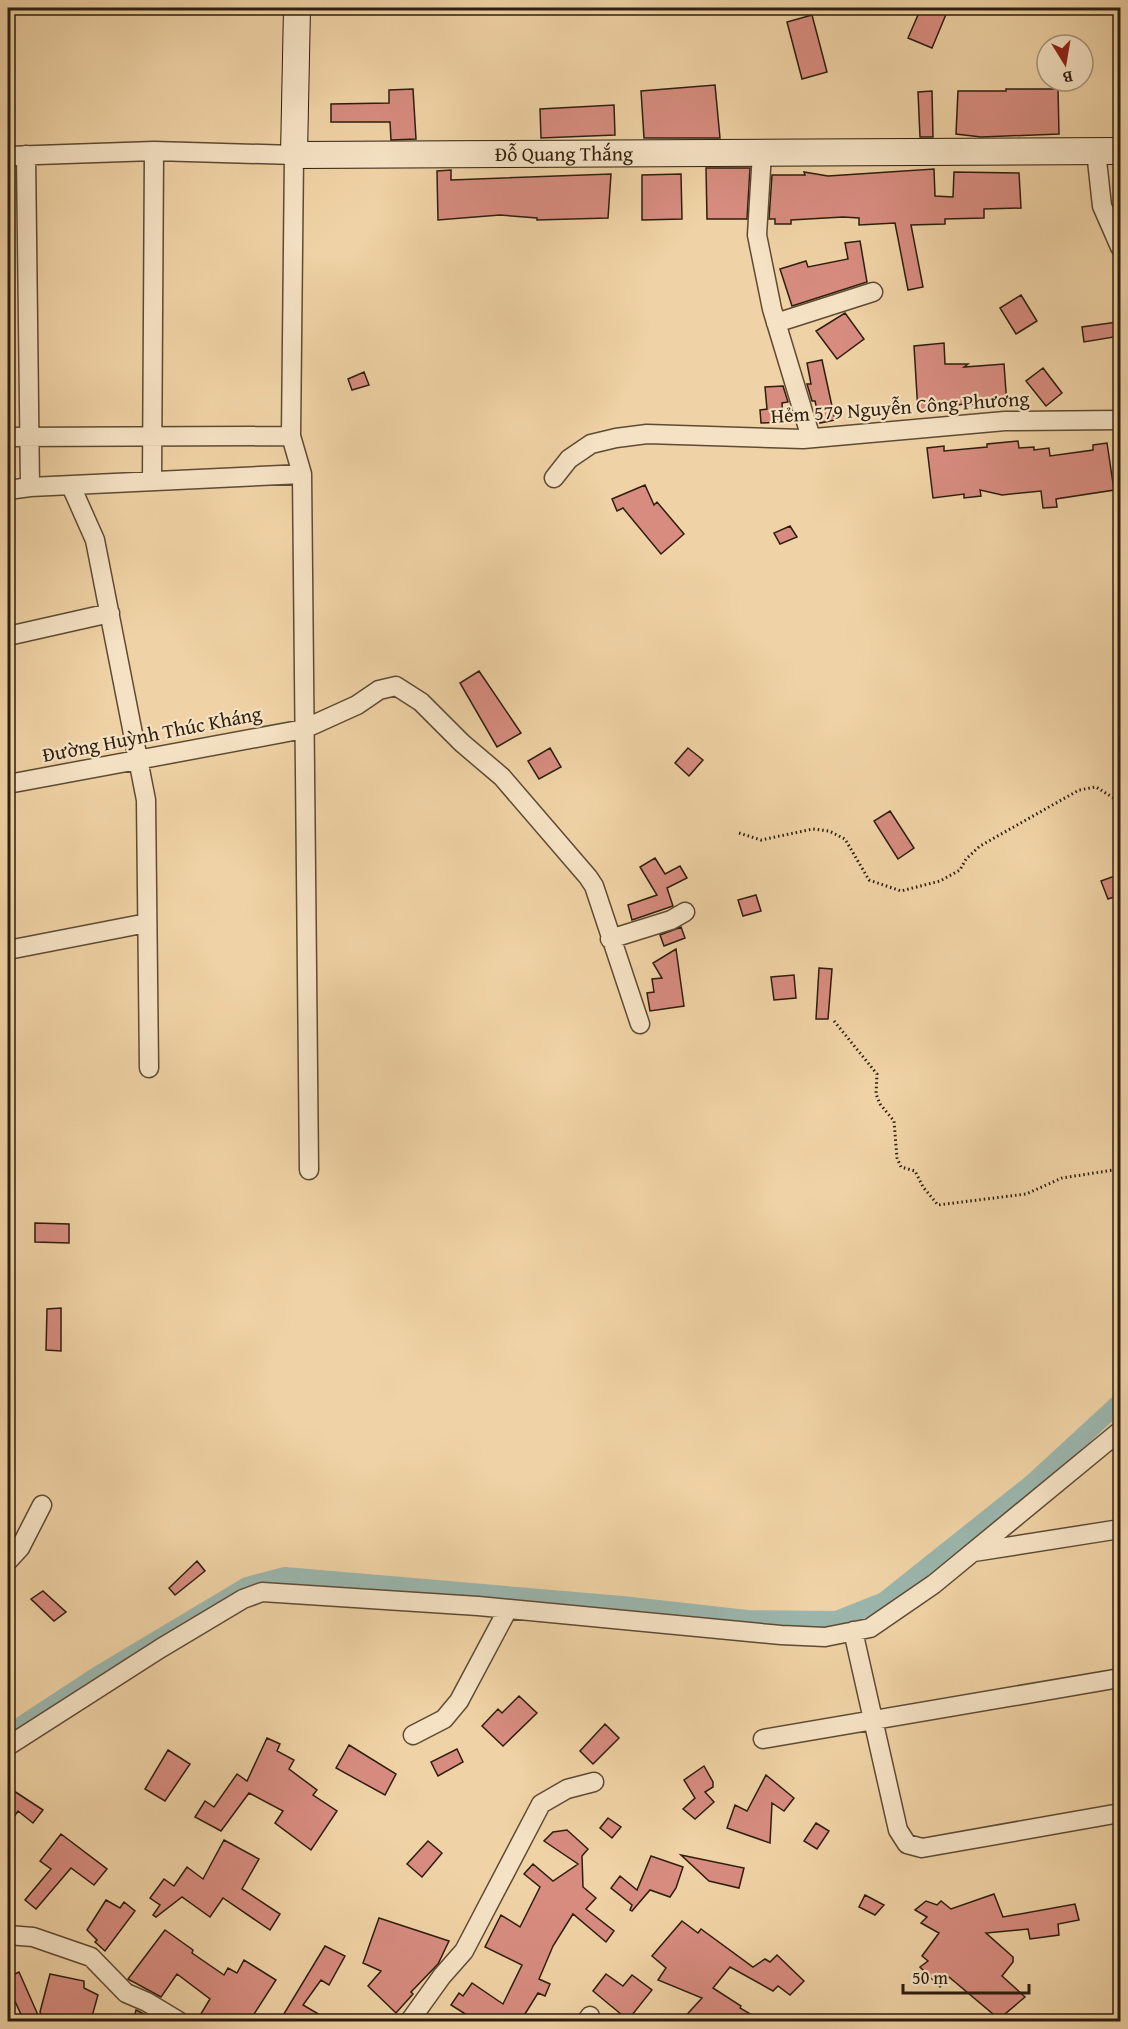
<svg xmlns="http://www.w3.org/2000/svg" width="1128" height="2029" viewBox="0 0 1128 2029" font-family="'Gentium Book Plus',serif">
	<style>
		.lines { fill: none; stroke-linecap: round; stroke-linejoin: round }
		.canal { stroke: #9bb6ad; stroke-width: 18 }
		.building { fill: #d78c7f; stroke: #2e1e0e; stroke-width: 1.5 }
		.street-casing { stroke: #5e4b34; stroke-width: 21 }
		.secondary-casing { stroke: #2e1e0e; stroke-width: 28 }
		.path { stroke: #2e1e0e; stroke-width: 3; stroke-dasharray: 1.5 3; stroke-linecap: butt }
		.street { stroke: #f5e2c4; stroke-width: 18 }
		.secondary { stroke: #f5e2c4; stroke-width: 26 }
		.labels { text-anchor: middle; stroke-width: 4.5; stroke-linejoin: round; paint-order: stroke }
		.street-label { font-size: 20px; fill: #2e1e0e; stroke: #f5e2c4 }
	</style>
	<rect width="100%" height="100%" fill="#efd2a5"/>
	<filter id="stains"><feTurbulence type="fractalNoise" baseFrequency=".00333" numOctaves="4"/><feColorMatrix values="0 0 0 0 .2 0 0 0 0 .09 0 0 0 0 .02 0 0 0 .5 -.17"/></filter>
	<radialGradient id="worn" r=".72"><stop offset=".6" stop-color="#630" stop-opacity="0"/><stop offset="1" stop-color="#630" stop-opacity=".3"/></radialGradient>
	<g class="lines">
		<path class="canal" d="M 8,1734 L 98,1675 L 247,1586 L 285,1576 L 622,1605 L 747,1619 L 836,1620 L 884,1601 L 1031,1484 L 1120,1402"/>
	</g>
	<path class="building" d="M 921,8 L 937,8 L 947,12 L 932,48 L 908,38 Z
		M 812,15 L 827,72 L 802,79 L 787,22 Z
		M 715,85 L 720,138 L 644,138 L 641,91 Z
		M 413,89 L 416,139 L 391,140 L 390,122 L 331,122 L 331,104 L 389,103 L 389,90 Z
		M 1006,89 L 1058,89 L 1059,134 L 981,137 L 956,134 L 958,91 L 1006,91 Z
		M 932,91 L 933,137 L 920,137 L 918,92 Z
		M 614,105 L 615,135 L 541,138 L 540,109 Z
		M 706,168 L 750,168 L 747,219 L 707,219 Z
		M 934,169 L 935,196 L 953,197 L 954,172 L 1019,173 L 1021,208 L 984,209 L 984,218 L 945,219 L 945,224 L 911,225 L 923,287 L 908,290 L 895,223 L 859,225 L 859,218 L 843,217 L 791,220 L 791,224 L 775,224 L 775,219 L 769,219 L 772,175 L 805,175 L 804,172 L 828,176 Z
		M 451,170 L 451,180 L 611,174 L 608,218 L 537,220 L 537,218 L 500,215 L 438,220 L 437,171 Z
		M 681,174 L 682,219 L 642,220 L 642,175 Z
		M 860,241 L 867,282 L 792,306 L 780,269 L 806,261 L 808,267 L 848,259 L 845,243 Z
		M 1021,295 L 1037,321 L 1016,334 L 1000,308 Z
		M 845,313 L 864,339 L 837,359 L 816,331 Z
		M 1117,322 L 1120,336 L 1084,342 L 1082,327 Z
		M 944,343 L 945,364 L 968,364 L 964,367 L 1004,364 L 1007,406 L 965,404 L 948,406 L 949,410 L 918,412 L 914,346 Z
		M 822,360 L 835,420 L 820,423 L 815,401 L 812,401 L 807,384 L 811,384 L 807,363 Z
		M 1043,368 L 1062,393 L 1046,406 L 1026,381 Z
		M 364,372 L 369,385 L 352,390 L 348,379 Z
		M 783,386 L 788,402 L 782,403 L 783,422 L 761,423 L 760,410 L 767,409 L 765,387 Z
		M 1018,441 L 1019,448 L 1034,447 L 1034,450 L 1049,448 L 1050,456 L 1093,450 L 1093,445 L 1107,443 L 1114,490 L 1056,499 L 1057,507 L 1043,508 L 1041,491 L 1002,495 L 980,490 L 981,496 L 964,498 L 964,494 L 933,498 L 927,448 L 944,446 L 944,451 L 987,447 L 987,444 Z
		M 645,485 L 654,505 L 657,502 L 684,534 L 661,554 L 623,508 L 617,511 L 612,499 Z
		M 790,526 L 797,537 L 780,544 L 774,533 Z
		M 479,671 L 521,733 L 497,747 L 460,683 Z
		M 550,748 L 561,767 L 539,779 L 528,761 Z
		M 688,748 L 703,760 L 689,776 L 675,763 Z
		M 890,811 L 914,848 L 898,859 L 874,821 Z
		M 655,858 L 665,874 L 680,866 L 687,878 L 667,888 L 673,906 L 632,920 L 628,905 L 657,895 L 640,867 Z
		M 1120,874 L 1120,895 L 1108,899 L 1101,881 Z
		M 756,895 L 761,911 L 743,916 L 738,900 Z
		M 681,927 L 685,938 L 664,946 L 660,935 Z
		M 676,949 L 684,1006 L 650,1011 L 647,993 L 654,992 L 652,979 L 662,978 L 653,963 Z
		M 819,968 L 832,969 L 828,1019 L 816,1019 Z
		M 794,975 L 796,998 L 774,1000 L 771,977 Z
		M 35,1223 L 69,1224 L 69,1243 L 35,1242 Z
		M 61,1308 L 61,1351 L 46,1350 L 47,1309 Z
		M 197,1561 L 205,1571 L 175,1595 L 169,1588 Z
		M 43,1591 L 66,1612 L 54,1621 L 31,1599 Z
		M 519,1696 L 537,1713 L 503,1746 L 482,1726 L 498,1709 L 502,1713 Z
		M 605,1724 L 619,1738 L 593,1764 L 580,1751 Z
		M 267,1738 L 280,1744 L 277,1751 L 294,1760 L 289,1769 L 317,1790 L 313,1795 L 337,1811 L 311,1850 L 275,1823 L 283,1811 L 249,1793 L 221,1831 L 195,1817 L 205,1801 L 214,1807 L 237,1774 L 247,1781 Z
		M 349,1745 L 396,1774 L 385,1795 L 336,1768 Z
		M 457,1749 L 463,1762 L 438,1776 L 431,1762 Z
		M 168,1750 L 190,1764 L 165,1801 L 145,1789 Z
		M 704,1766 L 713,1782 L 713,1787 L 705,1792 L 714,1802 L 695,1819 L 683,1809 L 695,1798 L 684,1780 Z
		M 766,1775 L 794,1798 L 784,1811 L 772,1803 L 770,1843 L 727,1828 L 735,1805 L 747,1811 Z
		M 14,1791 L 43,1810 L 33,1823 L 18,1811 L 8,1826 L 8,1800 Z
		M 608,1818 L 621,1827 L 612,1838 L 600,1828 Z
		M 816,1823 L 829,1831 L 817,1849 L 804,1841 Z
		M 567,1830 L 588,1849 L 582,1856 L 583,1887 L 596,1898 L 586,1909 L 614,1931 L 606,1942 L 573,1914 L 553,1946 L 539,1979 L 550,1984 L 545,1996 L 538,1993 L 520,2022 L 506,2017 L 503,2022 L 478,2022 L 451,2005 L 459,1993 L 463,1996 L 472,1983 L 503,2004 L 522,1965 L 485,1947 L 501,1915 L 520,1927 L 540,1887 L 524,1874 L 533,1864 L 553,1881 L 578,1864 L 544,1841 L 553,1832 Z
		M 61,1834 L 107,1869 L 94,1885 L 71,1868 L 36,1909 L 25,1900 L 51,1869 L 40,1861 Z
		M 224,1840 L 259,1859 L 242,1889 L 280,1914 L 270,1930 L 223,1898 L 210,1917 L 182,1897 L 156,1917 L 153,1915 L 160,1905 L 150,1898 L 164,1879 L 174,1886 L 187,1867 L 203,1879 Z
		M 428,1841 L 442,1853 L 422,1877 L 407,1864 Z
		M 681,1855 L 744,1868 L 739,1888 L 709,1881 Z
		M 651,1856 L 683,1867 L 676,1888 L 670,1897 L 650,1890 L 632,1911 L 630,1910 L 632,1905 L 611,1888 L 620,1876 L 637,1890 Z
		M 994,1894 L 1003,1917 L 1075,1904 L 1079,1920 L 1058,1924 L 1059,1935 L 1030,1939 L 1028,1929 L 986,1933 L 1013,1957 L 1013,1962 L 1002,1976 L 1025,1997 L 999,2019 L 949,1977 L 940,1987 L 920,1967 L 928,1961 L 922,1956 L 939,1933 L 921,1923 L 927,1917 L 915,1910 L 926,1901 L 937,1905 L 941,1901 L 951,1909 Z
		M 865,1895 L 884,1905 L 875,1915 L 859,1907 Z
		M 106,1900 L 120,1908 L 124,1902 L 135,1911 L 105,1951 L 95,1942 L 97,1940 L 87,1930 Z
		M 379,1918 L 449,1941 L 438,1964 L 411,1992 L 413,1994 L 396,2013 L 368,1986 L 381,1971 L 363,1963 Z
		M 682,1921 L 698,1933 L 701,1929 L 753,1967 L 765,1959 L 770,1962 L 777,1955 L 804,1981 L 790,1995 L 778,1986 L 773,1991 L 730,1967 L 713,1988 L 741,2006 L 740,2008 L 764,2022 L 680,2022 L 702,1998 L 658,1980 L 666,1968 L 652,1956 Z
		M 165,1930 L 193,1950 L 192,1953 L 224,1975 L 228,1968 L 237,1973 L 244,1960 L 276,1980 L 249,2022 L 196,2022 L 210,1999 L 177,1974 L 161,1997 L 128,1979 Z
		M 325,1946 L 345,1956 L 329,1985 L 321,1980 L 303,2005 L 332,2022 L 288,2022 L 282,2017 Z
		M 19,1972 L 38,2015 L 24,2021 L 8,1986 L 8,1977 Z
		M 50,1974 L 84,1981 L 84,1988 L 98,1995 L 91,2020 L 57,2015 L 60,2022 L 45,2022 L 40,2012 Z
		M 606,1974 L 623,1986 L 632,1975 L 652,1990 L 628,2020 L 593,1991 Z
		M 136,2010 L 150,2017 L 148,2022 L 133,2022 Z"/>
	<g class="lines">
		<g class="street-casing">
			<path id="street" d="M 1096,151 L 1102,206 L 1120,247
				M 762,153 L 757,235 L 772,309 L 811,438
				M 26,155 L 30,487
				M 8,156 L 154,151 L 294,155 L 291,436 L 302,474 L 309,1170
				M 776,323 L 873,292
				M 8,437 L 291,436
				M 554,478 L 569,459 L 591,444 L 616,438 L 647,434 L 803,439 L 1005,421 L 1120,420
				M 152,481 L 154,151
				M 71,486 L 95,540 L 146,800 L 149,1068
				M 8,490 L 30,487 L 302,474
				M 8,636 L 110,613
				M 8,784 L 304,729 L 357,705 L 379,690 L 396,686 L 421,702 L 462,743 L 502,777 L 588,877 L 594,886 L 640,1024
				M 610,939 L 671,920 L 685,912
				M 8,950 L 147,923
				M 974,1552 L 1120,1529
				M 8,1561 L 20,1548 L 42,1505
				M 853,1631 L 898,1830 L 907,1844 L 922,1848 L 1120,1813
				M 413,1735 L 444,1719 L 459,1701 L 508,1609
				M 763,1739 L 1120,1678
				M 8,1746 L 161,1648 L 243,1599 L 262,1592 L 478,1606 L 781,1635 L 825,1637 L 870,1628 L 934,1584 L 1120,1431
				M 8,1935 L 33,1937 L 91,1957 L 126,1993 L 147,2002 L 180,2022
				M 409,2022 L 442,1976 L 464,1951 L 541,1804 L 567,1789 L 594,1782
				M 586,2022 L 590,2016"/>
		</g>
		<g class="secondary-casing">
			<g id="secondary">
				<path id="s1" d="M 297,8 L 294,155 L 1120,151"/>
			</g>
		</g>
		<path class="path" d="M 739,833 L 761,840 L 813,829 L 829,831 L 845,839 L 869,880 L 901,891 L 940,881 L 960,870 L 966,859 L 980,846 L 1079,790 L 1096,787 L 1120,802
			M 834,1021 L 877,1074 L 876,1094 L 880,1104 L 894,1121 L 897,1158 L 901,1167 L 915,1171 L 923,1187 L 938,1205 L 1026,1194 L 1062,1178 L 1120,1169"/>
		<use href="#street" class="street"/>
		<use href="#secondary" class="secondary"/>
	</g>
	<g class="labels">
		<g class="street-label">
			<text dy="7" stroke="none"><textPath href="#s1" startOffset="417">Đỗ Quang Thắng</textPath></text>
			<text transform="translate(900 407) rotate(-4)" y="7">Hẻm 579 Nguyễn Công Phương</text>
			<text transform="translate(152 734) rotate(-11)" y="7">Đường Huỳnh Thúc Kháng</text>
		</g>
	</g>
	<rect width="1128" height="2029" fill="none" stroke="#efd2a5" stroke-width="30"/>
	<rect x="9" y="9" width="1110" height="2011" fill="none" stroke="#2e1e0e" stroke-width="3"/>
	<rect x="15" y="15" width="1098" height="1999" fill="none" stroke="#2e1e0e" stroke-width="1.5"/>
	<g transform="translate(1065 63) rotate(169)"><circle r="28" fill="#f5e2c4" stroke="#a5947b" stroke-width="1.5"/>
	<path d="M0-4.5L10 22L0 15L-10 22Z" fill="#8f2418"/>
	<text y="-9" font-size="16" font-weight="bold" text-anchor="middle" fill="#2e1e0e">B</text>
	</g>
	<path d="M903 1984v9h126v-9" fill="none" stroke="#2e1e0e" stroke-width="3"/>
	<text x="912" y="1984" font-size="18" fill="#2e1e0e" stroke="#f5e2c4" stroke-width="4.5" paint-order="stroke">50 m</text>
	<rect width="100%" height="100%" filter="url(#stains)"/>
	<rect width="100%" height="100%" fill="url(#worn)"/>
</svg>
